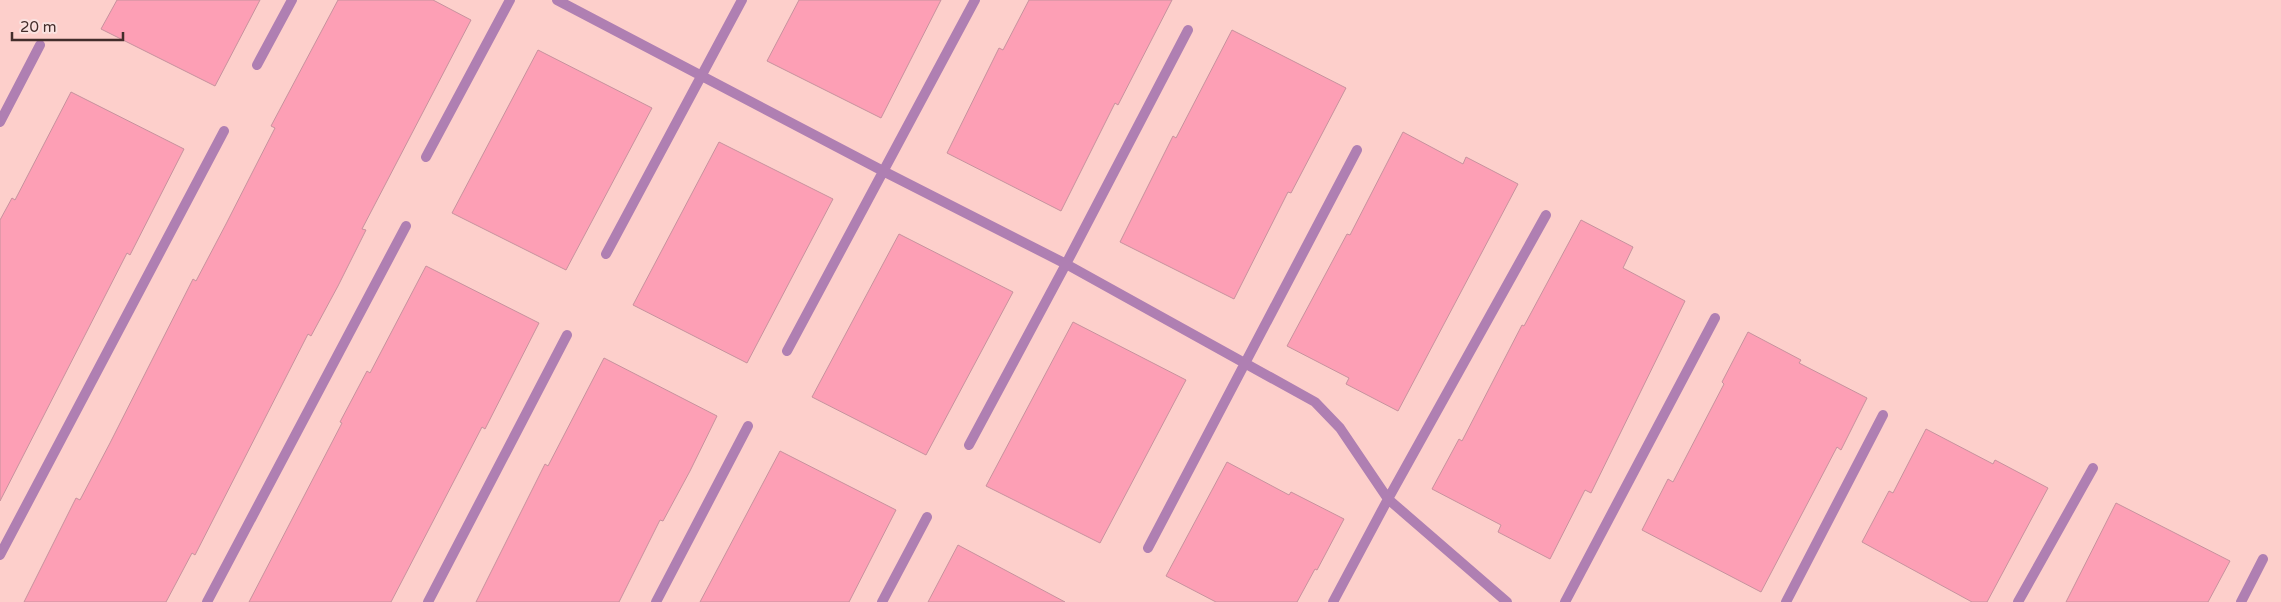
<svg xmlns="http://www.w3.org/2000/svg" width="2281" height="602" viewBox="0 0 2281 602" font-family="'Varela Round',sans-serif">
	<style>
		.building { fill: #fd9fb5; stroke: #c7929e }
		.lines { fill: none; stroke-linecap: round; stroke-linejoin: round }
		.street { stroke: #af7fb2; stroke-width: 10 }
	</style>
	<rect width="100%" height="100%" fill="#fdcfcb"/>
	<path class="building" d="M 117,0 L 260,0 L 215,86 L 101,29 Z
		M 338,0 L 433,0 L 471,20 L 362,229 L 366,230 L 338,286 L 311,336 L 308,334 L 195,555 L 192,553 L 166,602 L 24,602 L 76,498 L 80,500 L 110,443 L 193,279 L 196,281 L 226,224 L 275,128 L 271,126 Z
		M 799,0 L 941,0 L 881,118 L 767,61 Z
		M 1029,0 L 1172,0 L 1118,105 L 1115,103 L 1061,211 L 947,153 L 999,48 L 1003,50 Z
		M 1232,30 L 1346,88 L 1291,193 L 1288,192 L 1234,299 L 1120,242 L 1173,136 L 1176,138 Z
		M 538,50 L 652,108 L 566,270 L 452,213 Z
		M 71,92 L 184,149 L 130,255 L 127,253 L 0,501 L 0,220 L 12,198 L 15,200 Z
		M 1403,132 L 1463,164 L 1466,157 L 1518,184 L 1398,411 L 1346,384 L 1349,378 L 1287,346 L 1347,234 L 1350,235 Z
		M 719,142 L 833,199 L 747,363 L 633,305 Z
		M 1581,220 L 1633,247 L 1623,268 L 1685,301 L 1591,493 L 1585,490 L 1550,559 L 1498,532 L 1501,525 L 1432,489 L 1459,439 L 1462,441 L 1522,325 L 1524,326 Z
		M 899,234 L 1013,292 L 926,455 L 812,397 Z
		M 426,266 L 539,323 L 485,429 L 482,427 L 391,602 L 249,602 L 342,423 L 340,422 L 367,371 L 370,373 Z
		M 1073,322 L 1186,380 L 1100,543 L 986,486 Z
		M 1748,332 L 1801,360 L 1799,363 L 1867,398 L 1841,450 L 1837,447 L 1761,592 L 1642,530 L 1668,479 L 1673,482 L 1724,384 L 1722,382 Z
		M 604,358 L 717,416 L 690,471 L 663,521 L 660,520 L 619,602 L 476,602 L 545,464 L 548,466 Z
		M 1926,429 L 1993,464 L 1995,460 L 2048,488 L 1987,602 L 1972,602 L 1862,542 L 1889,491 L 1893,493 Z
		M 780,451 L 896,510 L 849,602 L 700,602 Z
		M 1227,462 L 1289,495 L 1291,492 L 1344,519 L 1317,570 L 1315,569 L 1297,602 L 1216,602 L 1166,576 Z
		M 2116,503 L 2230,561 L 2208,602 L 2066,602 Z
		M 958,545 L 1065,602 L 928,602 Z"/>
	<g class="lines">
		<path class="street" d="M 557,0 L 883,171 L 1066,264 L 1315,402 L 1340,428 L 1388,499 L 1507,602
			M 257,65 L 292,0
			M 0,122 L 40,45
			M 426,157 L 510,0
			M 606,254 L 742,0
			M 787,351 L 975,0
			M 969,445 L 1066,264 L 1188,30
			M 1148,548 L 1357,150
			M 0,555 L 224,131
			M 207,602 L 406,226
			M 428,602 L 567,335
			M 656,602 L 748,426
			M 882,602 L 927,517
			M 1333,602 L 1388,499 L 1546,215
			M 1565,602 L 1715,318
			M 1786,602 L 1883,415
			M 2018,602 L 2093,468
			M 2241,602 L 2263,559"/>
	</g>
	<path d="M12 32v8h111v-8" fill="none" stroke="#432d2b" stroke-width="2.5"/>
	<text x="20" y="32" font-size="15" fill="#432d2b" stroke="#fae2e0" stroke-width="4" paint-order="stroke">20 m</text>
</svg>
